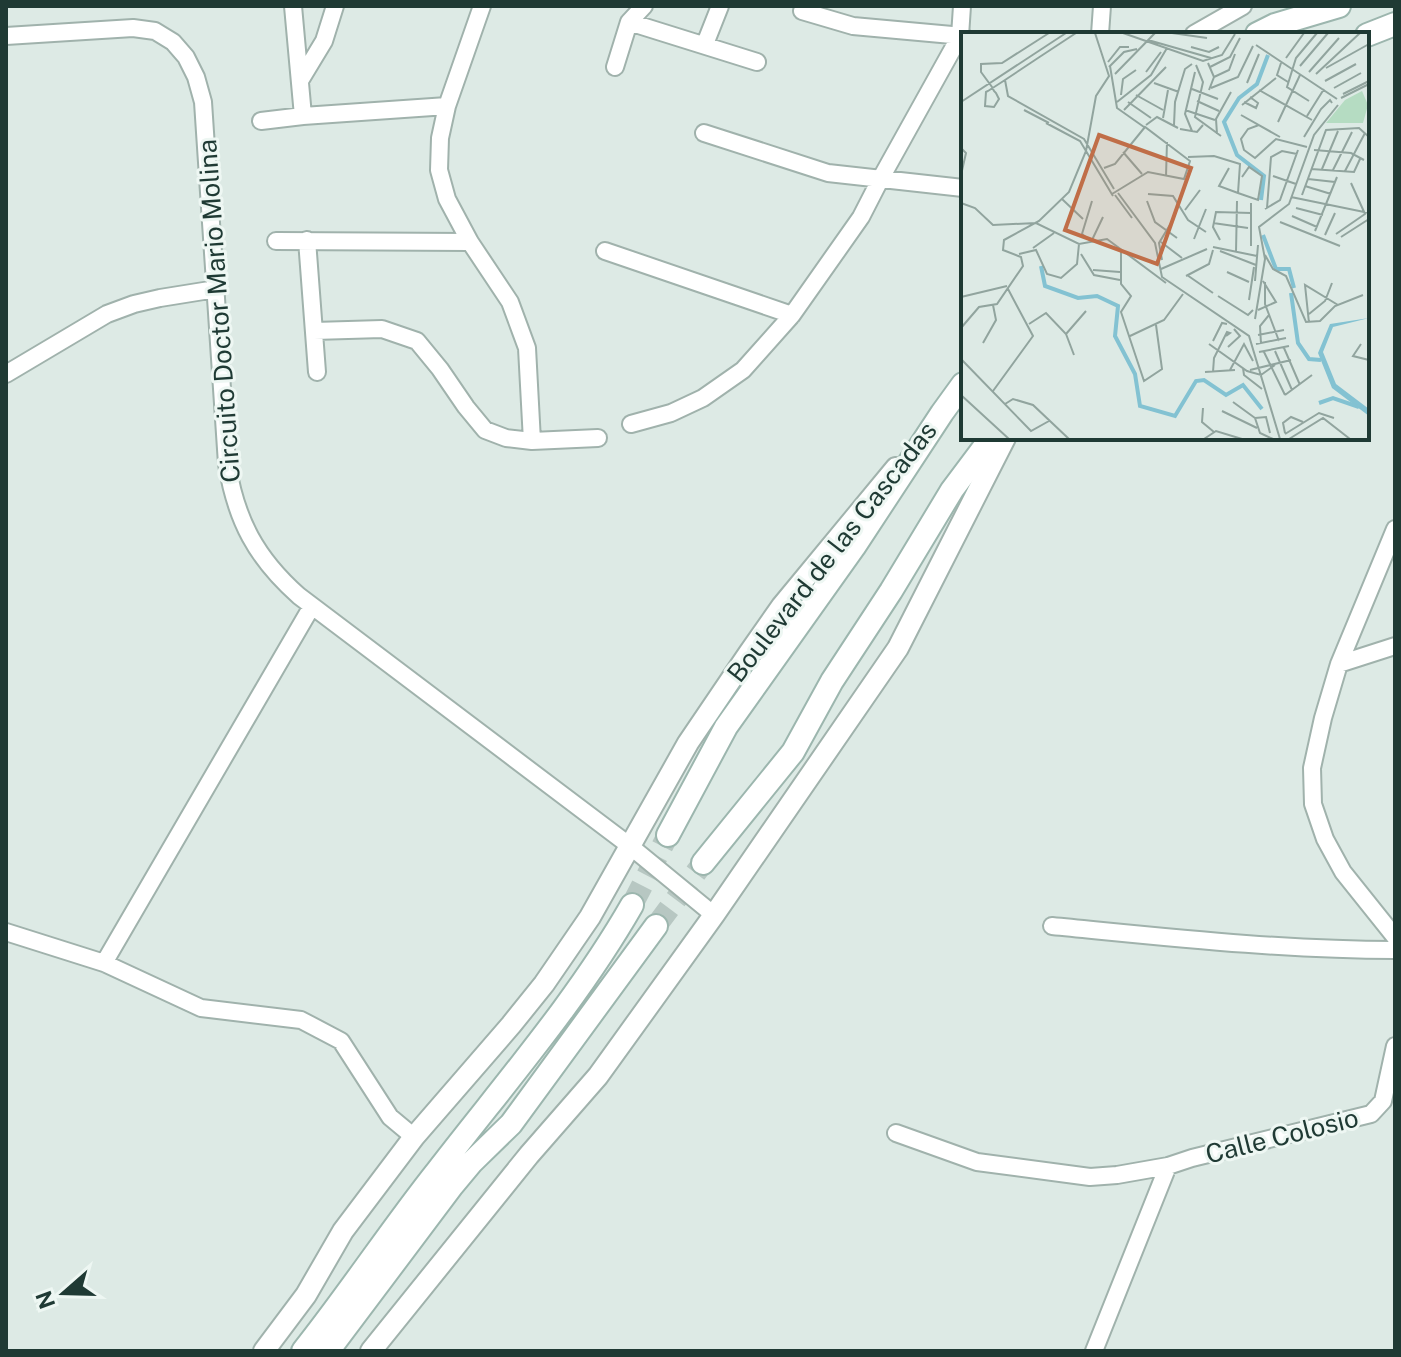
<svg xmlns="http://www.w3.org/2000/svg" width="1401" height="1357" viewBox="0 0 1401 1357" font-family="'Public Sans',sans-serif">
	<style>
		.lines { fill: none; stroke-linecap: round; stroke-linejoin: round }
		.secondary-tunnel { stroke: #b7c7c2; stroke-width: 22; stroke-dasharray: 22 11; stroke-linecap: butt }
		.minor-casing { stroke: #a0b2ac; stroke-width: 20 }
		.tertiary-casing { stroke: #a0b2ac; stroke-width: 24 }
		.secondary-casing { stroke: #9cb6ae; stroke-width: 26 }
		.minor { stroke: #fff; stroke-width: 16 }
		.tertiary { stroke: #fff; stroke-width: 20 }
		.secondary { stroke: #fff; stroke-width: 22 }
		.labels { text-anchor: middle; stroke-width: 6; stroke-linejoin: round; paint-order: stroke }
		.street-label { font-size: 26px; fill: #1f3a34; stroke: #eef7f3 }
		.inset-river { fill: none; stroke: #83c2d2; stroke-width: 4 }
		.inset-road { fill: none; stroke: #91a49e; stroke-width: 2 }
		.view { fill: #c06e48; fill-opacity: 0.15; stroke: #c06e48; stroke-width: 4 }
		.inset-edge { fill: none; stroke: #1f3a34; stroke-width: 4 }
	</style>
	<rect width="100%" height="100%" fill="#ddeae5"/>
	<g class="lines">
		<path class="secondary-tunnel" d="M 632,905 L 668,835
			M 656,926 L 703,863"/>
		<g class="minor-casing">
			<path id="minor" d="M 293,6 L 303,116
				M 482,6 L 447,106 L 440,138 L 439,170 L 447,199 L 470,242 L 510,302 L 527,348 L 532,441
				M 802,11 L 853,26 L 963,36
				M 629,22 L 757,62
				M 1100,34 L 1102,6
				M 1194,34 L 1243,6
				M 6,36 L 133,28 L 155,31 L 173,42 L 186,57 L 196,77 L 203,102 L 227,464 C 236,520 256,558 299,596 L 630,846 L 714,915
				M 705,44 L 720,6
				M 615,67 L 629,22 L 644,6
				M 301,79 L 324,41 L 335,6
				M 261,121 L 303,116 L 447,106
				M 704,133 L 828,173 L 963,188
				M 307,240 L 317,372
				M 276,241 L 470,242
				M 605,251 L 792,315
				M 314,331 L 382,329 L 417,341 L 440,369 L 466,407 L 485,430 L 506,438 L 532,441 L 598,438
				M 6,374 L 107,314 L 134,304 L 160,298 L 216,289
				M 631,424 L 671,413 L 703,398 L 743,370 L 792,315 L 861,217 L 881,178 L 960,36 L 962,6
				M 1395,529 L 1339,664 L 1323,718 L 1312,768 L 1313,804 L 1325,839 L 1343,872 L 1395,937
				M 1339,664 L 1395,646
				M 1052,926 C 1166,937 1280,950 1395,950
				M 6,932 L 104,963 L 201,1008 L 301,1020 L 341,1041 L 390,1117 L 414,1137
				M 104,963 L 312,606
				M 896,1133 L 977,1162 L 1090,1177 L 1117,1175 L 1168,1166 L 1192,1158 L 1371,1114 L 1383,1101 L 1395,1046
				M 1094,1351 L 1168,1166"/>
		</g>
		<g class="tertiary-casing">
			<path id="tertiary" d="M 264,1351 L 306,1295 L 343,1231 L 414,1137 L 511,1025 L 544,984 L 590,917 L 688,743 L 749,653 L 782,606 L 896,468
				M 371,1351 L 529,1155 L 598,1076 L 714,915 L 898,648 L 1005,438"/>
		</g>
		<g class="secondary-casing">
			<path id="secondary" d="M 1257,34 L 1275,25 L 1339,6
				M 1367,35 L 1395,24
				M 668,835 L 726,727 L 854,547 L 942,413 L 963,384
				M 703,863 L 793,752 L 832,681 L 891,591 L 952,490 L 991,438
				M 303,1351 C 350,1292 391,1229 438,1170 C 505,1083 577,1001 632,905
				M 328,1351 L 452,1186 L 472,1162 L 511,1124 L 656,926"/>
		</g>
		<use href="#minor" class="minor"/>
		<use href="#tertiary" class="tertiary"/>
		<use href="#secondary" class="secondary"/>
	</g>
	<g class="labels">
		<g class="street-label">
			<text transform="translate(219 311) rotate(-94)" y="9">Circuito Doctor Mario Molina</text>
			<text transform="translate(832 552) rotate(-52)" y="9">Boulevard de las Cascadas</text>
			<text transform="translate(1282 1136) rotate(-14)" y="9">Calle Colosio</text>
		</g>
	</g>
	<g transform="translate(961 32)">
		<rect width="408" height="408" fill="#ddeae5"/>
		<path d="M 401,59 L 407,73 L 402,91 L 365,91 L 384,68 Z" fill="#b5dcc2"/>
		<path d="M 408,286 L 372,295 L 362,320 L 375,352 L 408,377 L 408,384 L 371,356 L 357,321 L 369,292 Z" fill="#83c2d2"/>
		<path class="inset-river" d="M 300,168 L 303,144 L 276,123 L 263,90 L 278,66 L 296,52 L 307,23M 302,203 L 315,237 L 328,237 L 333,256M 80,234 L 84,254 L 117,266 L 136,264 L 157,274 L 154,304 L 174,342 L 179,374 L 214,384 L 235,349 L 243,348 L 265,363 L 282,353 L 301,377M 330,261 L 337,311 L 348,327 L 360,328M 358,371 L 372,366 L 398,375"/>
		<path class="inset-road" d="M 88,1 L 41,31 L 20,32 L 20,40 L 31,55 L 33,59 L 35,61 L 38,67 L 33,75 L 24,74 L 25,60 L 27,59 L 44,48 L 77,26 L 115,1M 162,1 L 242,29 L 261,23 L 274,2M 211,1 L 246,6M 187,8 L 250,26M 295,13 L 376,67M 230,15 L 248,20 L 258,15M 325,26 L 343,1M 147,30 L 159,15 L 168,15M 247,31 L 253,45 L 248,58M 320,31 L 316,43 L 327,50M 235,33 L 242,50 L 234,85 L 260,104M 149,34 L 156,76 L 183,95M 339,34 L 367,1M 148,35 L 163,20 L 176,17M 249,35 L 269,25 L 279,6M 365,36 L 408,12M 185,40 L 200,20M 348,40 L 378,6M 154,42 L 194,1M 355,42 L 399,1M 253,45 L 268,38 L 274,22M 44,48 L 47,64 L 123,107 L 153,157M 364,49 L 395,32M 193,51 L 218,60M 286,51 L 298,22M 250,56 L 277,45 L 292,14M 373,56 L 400,41M 231,57 L 257,67M 298,58 L 351,88M 382,62 L 408,49M 160,63 L 162,47 L 175,38M 175,63 L 202,78M 380,66 L 408,52M 236,69 L 258,79M 348,69 L 326,55 L 335,26 L 356,1M 0,70 L 105,1M 156,70 L 190,43 L 206,16M 167,70 L 190,86M 283,70 L 295,76 L 297,71 L 289,65M 281,73 L 315,46M 63,78 L 88,91M 163,78 L 205,35M 224,78 L 254,88M 280,83 L 319,105M 346,84 L 363,57M 202,86 L 207,58M 317,90 L 339,43M 85,91 L 119,109 L 152,164M 185,93 L 196,85 L 217,96M 213,93 L 214,70 L 224,37 L 231,32M 298,93 L 287,97 L 280,107 L 283,118 L 294,126 L 315,107 L 346,115M 219,97 L 236,100 L 242,93M 231,99 L 224,82 L 234,40M 256,102 L 255,87 L 270,60M 343,105 L 360,77 L 369,68 L 371,71M 0,116 L 5,121 L 0,143M 353,118 L 390,121 L 403,128M 162,120 L 181,142M 227,125 L 253,124 L 279,132 L 277,161 L 297,168 L 301,144 L 288,135 L 281,145M 143,136 L 154,132 L 184,95 L 229,129 L 223,147 L 187,140 L 151,162M 268,136 L 258,154 L 277,161M 350,137 L 393,140 L 399,127M 361,137 L 377,99M 372,138 L 391,100M 384,139 L 404,101M 205,144 L 206,110M 312,144 L 335,152M 347,147 L 374,150M 344,154 L 370,162M 157,161 L 194,211 L 201,245 L 288,304 L 319,407M 187,162 L 212,164 L 227,188 L 245,200M 154,163 L 171,186M 341,163 L 365,98 L 398,96 L 408,105M 330,165 L 408,181M 101,167 L 122,187M 186,169 L 194,190 L 216,206M 0,171 L 14,176 L 32,193 L 75,191 L 118,212 L 146,207 L 205,251M 290,171 L 290,214M 306,176 L 310,125 L 321,119 L 336,122M 335,176 L 362,183M 304,177 L 319,168 L 337,118M 224,178 L 239,158M 331,184 L 356,195M 319,190 L 379,214M 252,191 L 287,196M 354,199 L 376,145M 375,202 L 404,182 L 390,151M 364,203 L 374,181M 380,205 L 408,187M 233,207 L 245,177M 131,208 L 142,185M 259,208 L 252,195 L 255,180 L 290,181M 130,209 L 121,202 L 131,169M 200,210 L 221,226M 252,215 L 296,224M 72,216 L 93,201M 160,218 L 160,252 L 170,264 L 160,280 L 183,349 L 201,337 L 195,293M 259,219 L 295,233M 275,220 L 276,169M 58,222 L 75,218 L 86,242 L 100,246 L 116,232 L 118,212M 120,222 L 133,243 L 159,248M 304,223 L 312,237 L 325,244 L 345,290 L 359,289 L 374,274 L 402,263M 201,228 L 198,211 L 210,191M 200,237 L 246,217M 132,238 L 159,240M 266,240 L 288,250M 226,243 L 252,261M 225,244 L 248,232 L 252,218M 294,249 L 297,213M 304,250 L 304,272 L 318,309M 257,264 L 287,283 L 292,278M 0,265 L 46,254M 288,268 L 293,235M 297,278 L 315,270 L 302,249M 348,282 L 364,269 L 371,251M 294,287 L 304,227 L 298,195 L 328,172 L 353,103 L 377,73M 348,291 L 344,253 L 377,273M 68,292 L 85,281 L 105,302 L 113,323M 0,296 L 18,275 L 36,272 L 62,234 L 60,225 L 42,218 L 43,208 L 78,189 L 108,160 L 125,119 L 135,64 L 148,44 L 134,1M 105,302 L 125,279M 297,303 L 323,298M 169,304 L 203,288 L 222,262M 252,309 L 261,291 L 266,292M 22,311 L 35,288 L 32,273M 248,312 L 286,339 L 300,343 L 314,333M 295,312 L 325,306M 300,312 L 299,294 L 308,283M 400,312 L 392,324 L 408,328M 267,315 L 279,304 L 273,297M 323,316 L 339,353M 314,319 L 331,358M 298,320 L 328,314M 303,320 L 324,363M 0,327 L 70,399 L 88,389M 282,336 L 283,343 L 301,357M 269,338 L 283,312 L 292,329M 289,338 L 330,328M 244,340 L 274,338M 252,340 L 253,326 L 266,300 L 269,301 L 265,304M 32,359 L 72,304 L 47,257M 0,363 L 48,407M 324,363 L 351,343M 272,370 L 294,386M 44,372 L 52,367 L 72,373 L 108,407M 242,376 L 241,390 L 253,400M 261,379 L 296,396M 294,386 L 299,401 L 312,407M 294,386 L 305,385 L 309,401M 324,401 L 322,391 L 330,385 L 342,390M 324,402 L 358,381 L 373,386M 243,407 L 255,399 L 281,407M 328,407 L 362,386 L 389,407"/>
		<path class="view" d="M 138,103 L 230,136 L 196,232 L 104,198 Z"/>
		<rect width="408" height="408" class="inset-edge"/>
	</g>
	<rect width="1401" height="1357" fill="none" stroke="#1f3a34" stroke-width="16"/>
	<g transform="translate(64 1293) rotate(250)" stroke="#eef7f3" stroke-width="6" paint-order="stroke">
	<path d="M0-6L14 30L0 20L-14 30Z" fill="#1f3a34"/>
	<text y="-12" font-size="22" font-weight="bold" text-anchor="middle" fill="#1f3a34">N</text>
	</g>
</svg>
